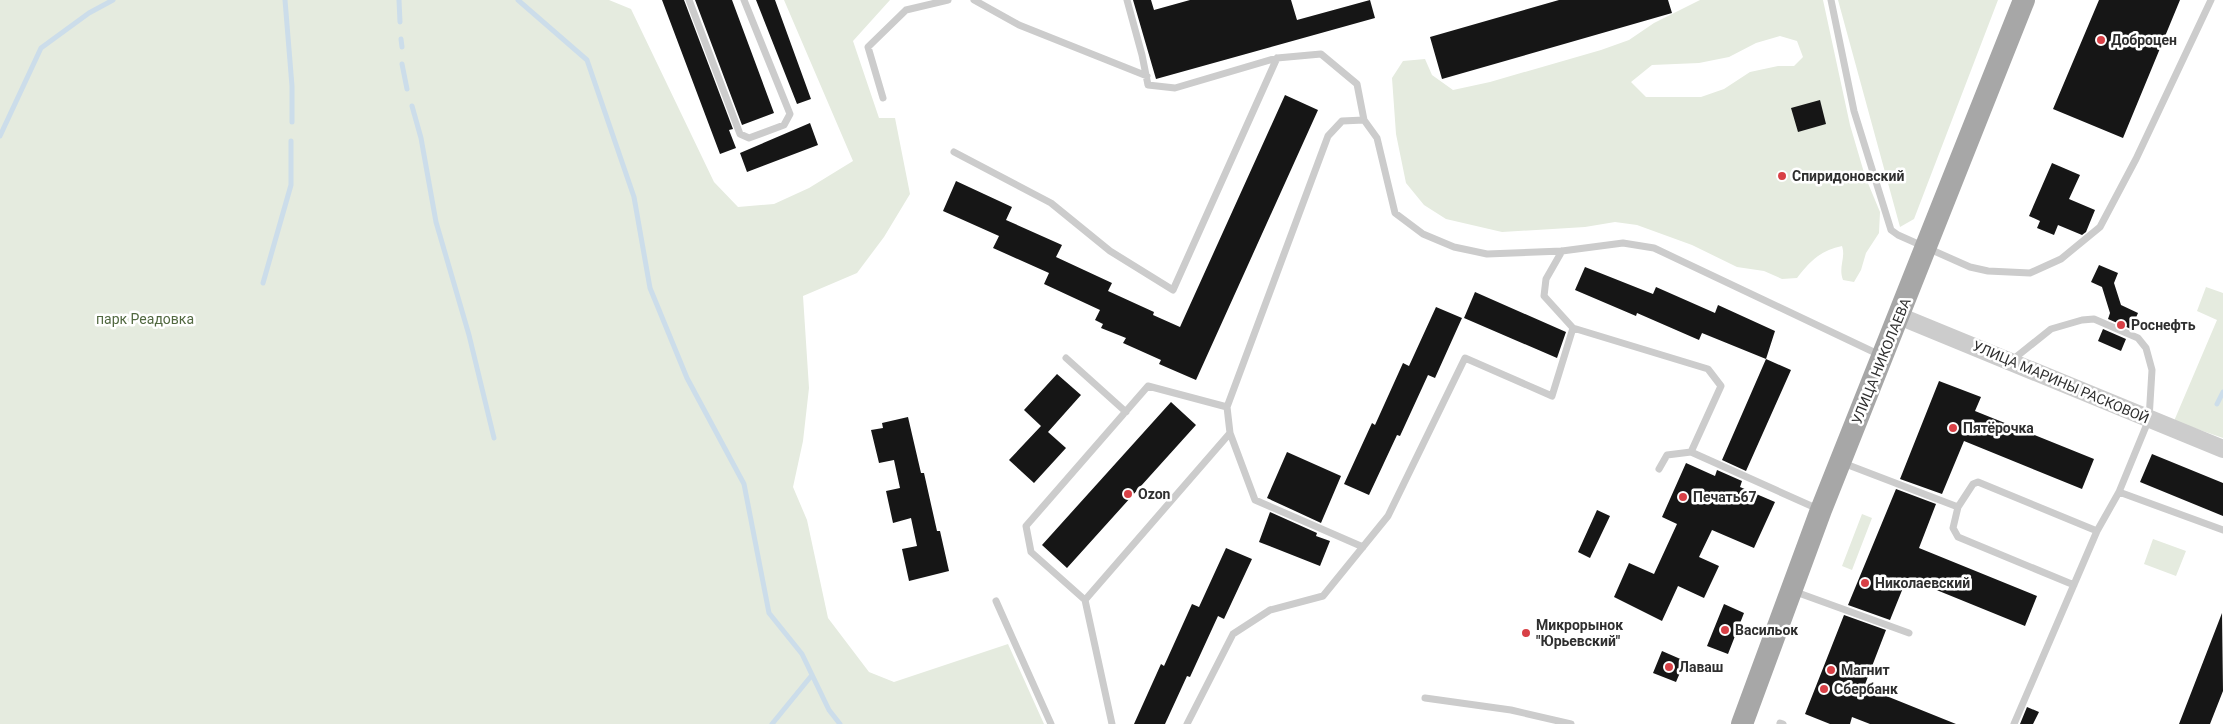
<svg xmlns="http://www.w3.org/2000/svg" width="2223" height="724" viewBox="0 0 2223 724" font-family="Roboto,sans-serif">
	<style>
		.green { fill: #e5ebdf; fill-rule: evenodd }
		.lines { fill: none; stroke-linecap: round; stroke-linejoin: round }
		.stream { stroke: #ccddea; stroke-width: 5 }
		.building { fill: #161616 }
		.service { stroke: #ccc; stroke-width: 7 }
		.tertiary { stroke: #ccc; stroke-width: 18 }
		.primary { stroke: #a7a7a7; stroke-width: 22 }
		.poi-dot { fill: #d84046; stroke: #fff; stroke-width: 2 }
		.labels { text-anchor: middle; stroke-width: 5; stroke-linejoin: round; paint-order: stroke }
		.poi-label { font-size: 14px; font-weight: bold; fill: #2f2f2f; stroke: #fff; text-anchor: start }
		.park-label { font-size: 14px; fill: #516840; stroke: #fff }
		.street-label { font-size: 14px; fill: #2f2f2f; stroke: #fff }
	</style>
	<rect width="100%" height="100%" fill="#fff"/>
	<path class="green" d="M 0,0 L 609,0 L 631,9 L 714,182 L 738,207 L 774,204 L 809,188 L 853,161 L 784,0 L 890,0 L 853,41 L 879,118 L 895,118 L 910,194 L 884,237 L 857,273 L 803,296 L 809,388 L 803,441 L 793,487 L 807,520 L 828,618 L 869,672 L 894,682 L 1008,644 L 1044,724 L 0,724 Z
		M 1700,0 L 1823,0 L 1850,125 L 1865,176 L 1880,212 L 1879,233 L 1866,253 L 1861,270 L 1854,282 L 1843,280 C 1838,267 1846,258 1842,246 C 1821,250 1810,261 1797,278 L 1782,279 L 1764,271 L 1737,267 L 1692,245 L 1637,225 L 1615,222 L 1585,227 L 1502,232 L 1446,219 L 1424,205 L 1406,183 L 1396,134 L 1392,78 L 1403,61 L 1425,59 L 1432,75 L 1453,90 L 1490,82 L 1601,50 L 1629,40 L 1654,23 ZM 1780,36 L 1797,41 L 1803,57 L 1794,66 L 1778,66 L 1750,72 L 1724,89 L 1701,97 L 1646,97 L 1631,82 L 1652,65 L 1699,63 L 1729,57 L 1756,43 Z
		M 1838,0 L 1998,0 L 1914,219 L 1900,227 Z
		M 2206,287 L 2223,293 L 2223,438 L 2174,421 L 2217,320 L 2197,311 Z
		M 1862,514 L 1872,518 L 1852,570 L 1842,566 Z
		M 2153,539 L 2186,551 L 2176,576 L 2144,564 Z"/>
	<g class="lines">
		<path class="stream" d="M 285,0 L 292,86 L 292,122
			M 399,0 L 400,22
			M 518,0 L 587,60 L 634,197 L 650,288 L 687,378 L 744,484 L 769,613 L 802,654 L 829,710 L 840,724
			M 401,39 L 402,47
			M 402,64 L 407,89
			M 412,106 L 421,138 L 436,222 L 469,335 L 494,438
			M 0,136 L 41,48 L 89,13 L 113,0
			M 263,283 L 291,185 L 291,141
			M 2217,404 L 2223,392
			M 772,724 L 812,675"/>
	</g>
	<path class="building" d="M 662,0 L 684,0 L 733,129 L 729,130 L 736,148 L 720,154 Z
		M 695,0 L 732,0 L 774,113 L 742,125 Z
		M 756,0 L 775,0 L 811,99 L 797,104 Z
		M 1133,0 L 1151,0 L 1154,10 L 1190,0 L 1291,0 L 1297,20 L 1370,0 L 1375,18 L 1156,79 Z
		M 1559,0 L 1668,0 L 1672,13 L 1442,79 L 1430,37 Z
		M 2099,0 L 2180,0 L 2123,138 L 2053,109 Z
		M 1285,95 L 1318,110 L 1196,380 L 1159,364 L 1161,360 L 1123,343 L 1126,338 L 1101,328 L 1103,324 L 1095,320 L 1100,310 L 1044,284 L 1049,273 L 993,248 L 999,236 L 943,211 L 956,181 L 1012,207 L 1006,220 L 1062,245 L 1056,257 L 1112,283 L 1108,291 L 1154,312 L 1153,315 L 1180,327 Z
		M 1820,100 L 1826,124 L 1798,132 L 1791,108 Z
		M 810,123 L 818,145 L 747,172 L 740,153 Z
		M 2052,163 L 2080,175 L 2069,199 L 2095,210 L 2086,232 L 2082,235 L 2058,225 L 2054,235 L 2037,228 L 2040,221 L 2029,216 Z
		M 2099,265 L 2118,273 L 2114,283 L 2121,305 L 2138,313 L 2131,329 L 2108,319 L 2110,313 L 2102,287 L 2091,282 Z
		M 1585,267 L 1653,294 L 1656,287 L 1715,313 L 1718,305 L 1775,331 L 1766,359 L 1702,333 L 1699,340 L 1637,313 L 1636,316 L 1575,290 Z
		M 1475,292 L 1566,332 L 1557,358 L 1464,318 Z
		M 1436,307 L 1462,318 L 1435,378 L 1428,375 L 1400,436 L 1397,435 L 1369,495 L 1344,484 L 1372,423 L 1375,425 L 1403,363 L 1409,366 Z
		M 2103,329 L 2126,339 L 2121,351 L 2098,341 Z
		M 1766,359 L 1791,370 L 1746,471 L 1722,460 Z
		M 1057,374 L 1081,395 L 1048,432 L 1066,448 L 1034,483 L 1009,460 L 1041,426 L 1024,410 Z
		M 1939,381 L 1981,397 L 1975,411 L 2094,459 L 2082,489 L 1964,441 L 1942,494 L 1900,479 Z
		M 1171,402 L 1196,425 L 1067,568 L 1042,545 Z
		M 908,417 L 921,473 L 924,473 L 937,531 L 940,531 L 949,571 L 909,581 L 902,549 L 917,546 L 911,518 L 893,523 L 886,491 L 900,488 L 894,460 L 879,463 L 871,430 L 883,428 L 882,423 Z
		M 1287,452 L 1341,476 L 1321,523 L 1267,498 Z
		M 2152,454 L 2223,483 L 2223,516 L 2140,482 Z
		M 1686,463 L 1715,476 L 1717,470 L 1742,481 L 1740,487 L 1775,502 L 1754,548 L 1712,530 L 1699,557 L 1719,566 L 1704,598 L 1678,586 L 1662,621 L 1614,597 L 1629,563 L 1654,574 L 1677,524 L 1662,517 Z
		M 1896,489 L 1936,504 L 1919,548 L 2037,596 L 2025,626 L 1907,578 L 1890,620 L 1848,605 Z
		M 1597,510 L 1610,516 L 1590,558 L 1578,552 Z
		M 1270,512 L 1317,533 L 1316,536 L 1330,541 L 1320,566 L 1259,542 Z
		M 1226,548 L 1252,559 L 1224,619 L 1218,616 L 1190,677 L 1187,676 L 1165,724 L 1134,724 L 1161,664 L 1164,666 L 1192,604 L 1199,607 Z
		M 1724,604 L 1744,613 L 1728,654 L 1707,646 Z
		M 2222,613 L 2223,691 L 2210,724 L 2179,724 Z
		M 1844,615 L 1886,630 L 1864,687 L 1956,724 L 1870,724 L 1852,717 L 1850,724 L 1830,724 L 1805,714 Z
		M 1662,651 L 1685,661 L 1676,682 L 1653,673 Z
		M 2027,707 L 2039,712 L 2033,724 L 2020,724 Z"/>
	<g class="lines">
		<path class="service" d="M 689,0 L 740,134 L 749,138 L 784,125 L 790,114 L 744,0
			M 974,0 L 1019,25 L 1147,76
			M 1127,0 L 1142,55 L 1148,85 L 1175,88 L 1277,58 L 1321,54 L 1357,84 L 1364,120 L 1377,138 L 1395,213 L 1423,234 L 1454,247 L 1487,254 L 1562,251 L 1623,243 L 1654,248 L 1880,355
			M 1831,0 L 1854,111 L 1891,230 L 1898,235 L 1970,267 L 1988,271 L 2030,273 L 2061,259 L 2100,227 L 2136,159 L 2211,0
			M 883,98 L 868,47 L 906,10 L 948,0
			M 954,152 L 1051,203 L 1110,251 L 1173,290 L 1277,58
			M 1573,328 L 1708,369 L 1721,386 L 1691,452 L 1818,509
			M 1066,358 L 1126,412
			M 2011,361 L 2051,329 L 2082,320 L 2094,319 L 2138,338 L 2146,348 L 2152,370 L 2149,419 L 2119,492 L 2223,530
			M 1230,433 L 1255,500 L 1363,547
			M 1843,463 L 1958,507 L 1953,528 L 1958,537 L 2074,585
			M 1659,469 L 1667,455 L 1691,452
			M 1958,507 L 1973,484 L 1978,482 L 2097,531
			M 1793,591 L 1909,633
			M 1085,600 L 1031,552 L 1026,526 L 1148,386 L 1227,407
			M 996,601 L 1051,724
			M 1425,698 L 1511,710 L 1571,724
			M 1780,723 L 1783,724
			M 1112,724 L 1085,600 L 1230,433 L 1227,407 L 1328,136 L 1342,121 L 1364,120
			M 1187,724 L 1233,634 L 1270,610 L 1323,596 L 1388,516 L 1465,358 L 1552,396 L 1573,328 L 1544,296 L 1546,279 L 1562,251
			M 2014,724 L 2097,531 L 2119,492"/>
		<path class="tertiary" d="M 1899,316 L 2223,449"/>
		<path class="primary" d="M 1742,724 L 1821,510 L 2024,0"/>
	</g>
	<g class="poi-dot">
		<circle cx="2101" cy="40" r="5"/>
		<circle cx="1782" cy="176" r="5"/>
		<circle cx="2121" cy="325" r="5"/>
		<circle cx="1953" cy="428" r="5"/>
		<circle cx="1128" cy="494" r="5"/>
		<circle cx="1683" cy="497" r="5"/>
		<circle cx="1865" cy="583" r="5"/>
		<circle cx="1725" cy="630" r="5"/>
		<circle cx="1526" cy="633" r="5"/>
		<circle cx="1669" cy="667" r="5"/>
		<circle cx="1831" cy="670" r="5"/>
		<circle cx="1824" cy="689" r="5"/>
	</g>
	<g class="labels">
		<g class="poi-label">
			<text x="2111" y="45">Доброцен</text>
			<text x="1792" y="181">Спиридоновский</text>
			<text x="2131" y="330">Роснефть</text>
			<text x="1963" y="433">Пятёрочка</text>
			<text x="1138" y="499">Ozon</text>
			<text x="1693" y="502">Печать67</text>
			<text x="1875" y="588">Николаевский</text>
			<text x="1536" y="630">Микрорынок<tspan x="1536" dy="16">"Юрьевский"</tspan></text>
			<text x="1735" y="635">Васильок</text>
			<text x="1679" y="672">Лаваш</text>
			<text x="1841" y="675">Магнит</text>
			<text x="1834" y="694">Сбербанк</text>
		</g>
		<g class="park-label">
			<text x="145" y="324">парк Реадовка</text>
		</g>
		<g class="street-label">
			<text transform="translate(1881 361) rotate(-68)" y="5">УЛИЦА НИКОЛАЕВА</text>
			<text transform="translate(2061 382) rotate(23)" y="5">УЛИЦА МАРИНЫ РАСКОВОЙ</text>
		</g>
	</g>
</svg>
